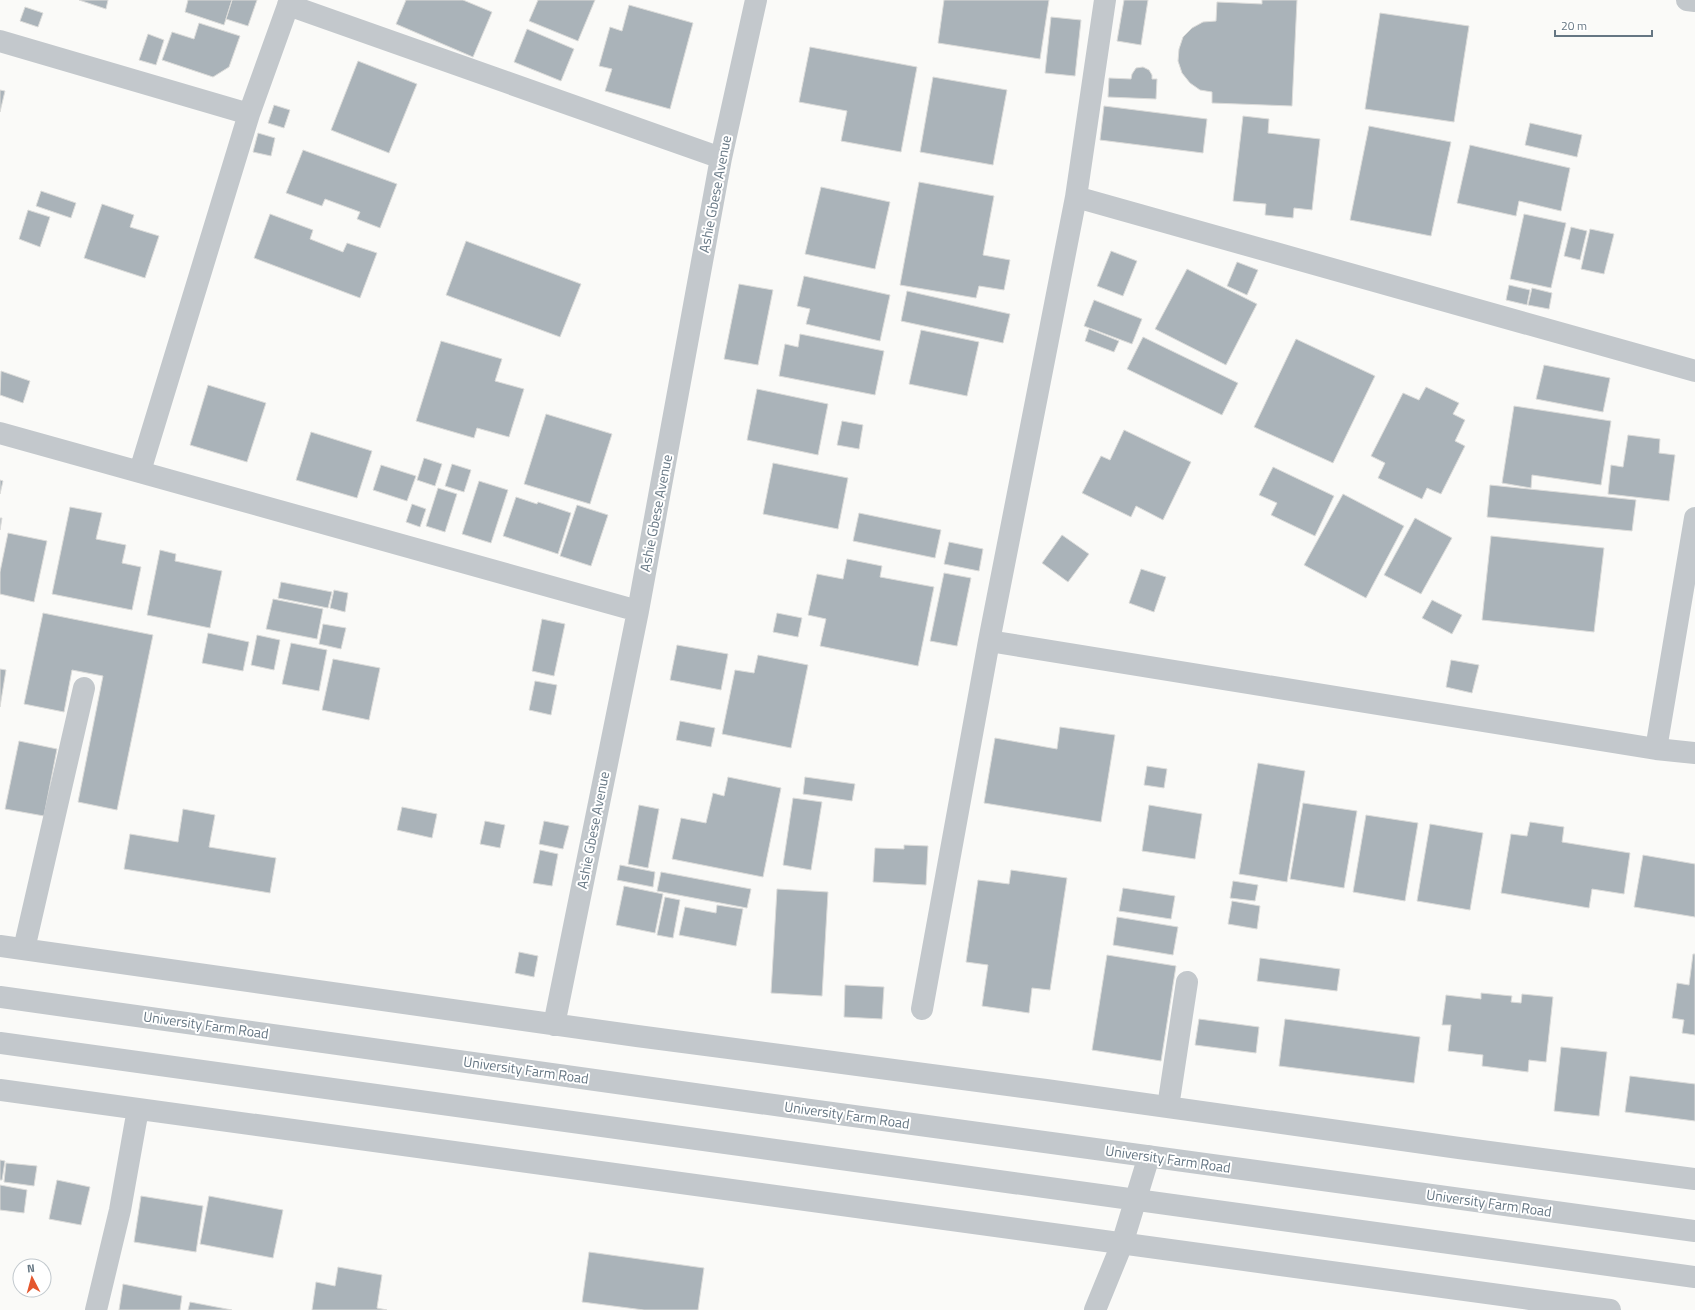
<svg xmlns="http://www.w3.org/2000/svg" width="1695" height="1310" viewBox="0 0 1695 1310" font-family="'Titillium Web',sans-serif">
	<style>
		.building { fill: #aab3b9; stroke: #dcdcda }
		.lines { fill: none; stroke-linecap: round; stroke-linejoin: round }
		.minor { stroke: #c3c8cc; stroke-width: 22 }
		.labels { text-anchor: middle; stroke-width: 4; stroke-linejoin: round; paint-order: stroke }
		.street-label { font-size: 14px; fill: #657683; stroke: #fff }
	</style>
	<rect width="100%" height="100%" fill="#fafaf8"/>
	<path class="building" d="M 79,0 L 108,0 L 106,9 Z
		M 188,0 L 232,0 L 224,25 L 185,12 Z
		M 232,0 L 257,0 L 248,26 L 226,19 Z
		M 406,0 L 463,0 L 492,12 L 473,57 L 396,24 Z
		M 538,0 L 595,0 L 578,41 L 529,21 Z
		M 944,0 L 1049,0 L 1040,59 L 938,43 Z
		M 1124,0 L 1148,0 L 1141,45 L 1117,41 Z
		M 1262,0 L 1297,0 L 1292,106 L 1212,103 L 1212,92 L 1200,90 L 1190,83 L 1182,73 L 1178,61 L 1179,49 L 1183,37 L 1192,28 L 1203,22 L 1216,21 L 1217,2 L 1262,4 Z
		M 629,5 L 693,23 L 670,109 L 605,91 L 612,69 L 599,66 L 610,27 L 622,31 Z
		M 25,7 L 43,13 L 38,27 L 20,21 Z
		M 1380,13 L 1469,26 L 1454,122 L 1365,109 Z
		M 1051,17 L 1081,20 L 1075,76 L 1045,73 Z
		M 199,23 L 240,36 L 229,67 L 213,77 L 162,60 L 172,32 L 194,39 Z
		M 527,29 L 574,49 L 561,81 L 514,62 Z
		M 148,34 L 164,40 L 156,65 L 139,60 Z
		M 810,47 L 917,67 L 901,152 L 841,141 L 847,111 L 799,102 Z
		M 358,61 L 417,84 L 389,153 L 331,130 Z
		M 1143,67 L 1149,70 L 1152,75 L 1152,79 L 1157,79 L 1156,99 L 1108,97 L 1109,78 L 1131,79 L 1132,74 L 1136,68 Z
		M 933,77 L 1007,90 L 993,165 L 920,152 Z
		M 0,90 L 5,91 L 0,112 Z
		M 274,105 L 290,110 L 284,128 L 268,123 Z
		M 1104,106 L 1207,119 L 1203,153 L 1100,140 Z
		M 1243,116 L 1269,119 L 1268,133 L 1320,139 L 1312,210 L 1294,208 L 1293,218 L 1265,215 L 1266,204 L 1233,201 Z
		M 1530,123 L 1582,135 L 1577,157 L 1525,145 Z
		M 1369,126 L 1451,142 L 1431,236 L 1350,220 Z
		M 258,133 L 275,138 L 271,156 L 253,152 Z
		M 1470,145 L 1570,168 L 1561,211 L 1519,201 L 1516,216 L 1457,203 Z
		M 303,150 L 397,184 L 380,228 L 357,219 L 360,212 L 325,199 L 322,206 L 286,193 Z
		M 919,182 L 994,196 L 983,255 L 1010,260 L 1004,290 L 979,286 L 976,298 L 900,285 Z
		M 821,187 L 890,202 L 875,269 L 805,254 Z
		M 41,191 L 76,203 L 71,218 L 36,206 Z
		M 102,204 L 134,215 L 130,227 L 159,236 L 145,278 L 84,258 Z
		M 28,210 L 50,217 L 40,247 L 19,239 Z
		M 270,214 L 313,230 L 310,239 L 343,252 L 347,243 L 377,253 L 360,298 L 254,258 Z
		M 1524,214 L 1566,223 L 1551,288 L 1510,279 Z
		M 1571,227 L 1587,231 L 1580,260 L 1564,256 Z
		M 1590,229 L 1614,234 L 1604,274 L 1581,269 Z
		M 466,241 L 581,284 L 560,337 L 446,295 Z
		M 1111,251 L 1137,261 L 1123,296 L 1097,286 Z
		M 1237,262 L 1258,270 L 1247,295 L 1227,286 Z
		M 1187,269 L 1257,304 L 1226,365 L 1155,329 Z
		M 804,276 L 890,295 L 880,341 L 806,324 L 810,309 L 797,306 Z
		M 739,284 L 773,290 L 758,365 L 724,359 Z
		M 1509,285 L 1530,290 L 1527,305 L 1506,300 Z
		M 1532,288 L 1552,293 L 1549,309 L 1528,305 Z
		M 907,291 L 1010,314 L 1003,343 L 901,321 Z
		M 1094,300 L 1142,319 L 1132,344 L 1084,326 Z
		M 1089,329 L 1119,341 L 1114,352 L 1085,341 Z
		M 921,330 L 979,342 L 967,396 L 909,384 Z
		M 800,334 L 884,351 L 875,395 L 779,376 L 785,344 L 798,347 Z
		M 1143,337 L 1238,383 L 1222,415 L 1127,369 Z
		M 1296,339 L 1375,376 L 1333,463 L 1254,427 Z
		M 441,341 L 502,359 L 495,381 L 524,389 L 509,437 L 477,428 L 474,438 L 416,421 Z
		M 1544,365 L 1610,378 L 1603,412 L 1536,399 Z
		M 1,371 L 30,381 L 23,403 L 0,395 Z
		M 208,385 L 266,403 L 247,462 L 190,445 Z
		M 1426,387 L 1459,403 L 1453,414 L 1465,420 L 1455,441 L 1465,446 L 1441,494 L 1427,488 L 1422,499 L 1378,478 L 1385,463 L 1371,456 L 1403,393 L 1419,400 Z
		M 757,389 L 828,404 L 818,455 L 747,440 Z
		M 1514,406 L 1611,421 L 1601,485 L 1532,475 L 1531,488 L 1502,483 Z
		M 546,414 L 612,434 L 590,504 L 524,484 Z
		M 842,421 L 863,425 L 859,449 L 837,445 Z
		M 1124,430 L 1191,462 L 1163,520 L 1136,506 L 1131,517 L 1082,493 L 1101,456 L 1110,460 Z
		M 311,432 L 372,451 L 357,498 L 296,480 Z
		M 1628,435 L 1660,439 L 1659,453 L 1675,455 L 1669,501 L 1608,494 L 1611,465 L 1623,467 Z
		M 424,458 L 442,464 L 435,486 L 417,480 Z
		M 773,463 L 848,478 L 838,529 L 763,514 Z
		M 452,464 L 471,470 L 464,492 L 445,486 Z
		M 381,465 L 416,476 L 407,501 L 373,490 Z
		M 1273,467 L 1334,496 L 1315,536 L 1271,515 L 1277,503 L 1259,495 Z
		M 0,480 L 3,481 L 0,494 Z
		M 479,481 L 508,490 L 491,543 L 462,534 Z
		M 1490,485 L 1636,500 L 1632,531 L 1487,517 Z
		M 438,488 L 457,494 L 445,532 L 426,526 Z
		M 1343,494 L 1404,526 L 1366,598 L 1304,565 Z
		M 516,497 L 537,504 L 538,502 L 571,513 L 558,554 L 503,536 Z
		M 412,504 L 426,509 L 420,527 L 406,522 Z
		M 577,505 L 608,515 L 591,566 L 560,556 Z
		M 70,507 L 102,513 L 96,539 L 126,545 L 122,563 L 141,567 L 132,610 L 52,594 Z
		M 859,513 L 941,530 L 935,558 L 853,541 Z
		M 0,518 L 2,518 L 0,530 Z
		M 1415,518 L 1452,538 L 1421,594 L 1384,575 Z
		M 8,533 L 47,541 L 34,602 L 0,594 L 0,572 Z
		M 1062,535 L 1089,554 L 1068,582 L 1042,563 Z
		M 1491,536 L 1604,548 L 1594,632 L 1482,620 Z
		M 949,542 L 983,549 L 979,571 L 944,564 Z
		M 160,550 L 176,554 L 175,561 L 222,571 L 210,628 L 147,615 Z
		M 847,559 L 882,566 L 880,577 L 934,587 L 918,666 L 820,646 L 826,619 L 808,615 L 817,574 L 843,579 Z
		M 1141,569 L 1166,577 L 1154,612 L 1129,603 Z
		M 944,573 L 971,578 L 957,646 L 930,641 Z
		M 281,582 L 332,592 L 328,608 L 278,598 Z
		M 334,590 L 348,593 L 345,612 L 330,608 Z
		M 273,599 L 323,609 L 317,639 L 266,629 Z
		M 1432,600 L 1462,615 L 1452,634 L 1422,618 Z
		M 43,613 L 153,635 L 117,810 L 78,802 L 103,676 L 72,670 L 64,712 L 24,704 Z
		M 777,613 L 802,618 L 798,637 L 773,632 Z
		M 542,619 L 565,624 L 554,676 L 532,671 Z
		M 323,624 L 346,628 L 341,649 L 319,644 Z
		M 208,633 L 249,642 L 243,671 L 202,663 Z
		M 257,635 L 280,640 L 274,670 L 251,665 Z
		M 291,643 L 327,650 L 319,691 L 282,684 Z
		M 677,645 L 728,654 L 721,690 L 670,680 Z
		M 758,655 L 808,665 L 791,748 L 722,734 L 735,670 L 754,673 Z
		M 333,659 L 380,668 L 369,720 L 322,710 Z
		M 1451,660 L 1479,665 L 1472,693 L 1446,687 Z
		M 0,669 L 6,670 L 0,707 Z
		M 535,681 L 557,685 L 551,715 L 529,710 Z
		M 680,721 L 715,728 L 711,747 L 676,740 Z
		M 1060,727 L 1115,735 L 1101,822 L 984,803 L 995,738 L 1057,749 Z
		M 19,741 L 57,749 L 44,816 L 5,809 Z
		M 1258,763 L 1305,771 L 1287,882 L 1239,874 Z
		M 1147,766 L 1167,769 L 1164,788 L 1144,785 Z
		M 728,777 L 781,788 L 763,877 L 672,859 L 681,818 L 706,823 L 713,793 L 724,796 Z
		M 805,777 L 855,784 L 852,801 L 803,794 Z
		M 793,798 L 822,802 L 811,870 L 783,865 Z
		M 1303,803 L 1357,811 L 1344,888 L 1290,879 Z
		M 639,805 L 659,809 L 648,868 L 628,864 Z
		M 1149,805 L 1202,814 L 1195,859 L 1142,851 Z
		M 402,807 L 437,814 L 432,838 L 397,830 Z
		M 183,809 L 215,815 L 209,847 L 276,858 L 270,893 L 124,869 L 130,834 L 178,842 Z
		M 1366,815 L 1418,823 L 1405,901 L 1353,892 Z
		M 485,821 L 505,825 L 500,848 L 480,844 Z
		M 544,821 L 569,826 L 563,849 L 539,844 Z
		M 1530,822 L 1564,827 L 1562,842 L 1630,853 L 1624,894 L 1592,889 L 1589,908 L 1501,893 L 1511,834 L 1527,836 Z
		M 1430,824 L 1483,833 L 1470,910 L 1417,901 Z
		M 904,845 L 928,846 L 926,885 L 873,882 L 875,848 L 904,849 Z
		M 540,850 L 558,854 L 552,886 L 533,883 Z
		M 1643,855 L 1695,864 L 1695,917 L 1634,907 Z
		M 620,865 L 655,872 L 653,887 L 617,880 Z
		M 1011,870 L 1067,878 L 1050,990 L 1032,988 L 1029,1013 L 982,1006 L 988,965 L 966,962 L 978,880 L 1009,884 Z
		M 661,872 L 751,889 L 747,908 L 657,891 Z
		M 1233,881 L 1258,885 L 1255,901 L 1230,898 Z
		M 624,886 L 663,894 L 655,933 L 616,925 Z
		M 1123,888 L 1175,896 L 1171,919 L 1119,911 Z
		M 777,889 L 828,892 L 822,996 L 771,993 Z
		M 665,897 L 680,900 L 673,938 L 657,935 Z
		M 1232,901 L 1260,906 L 1257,929 L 1228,924 Z
		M 717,905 L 743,909 L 736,946 L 679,935 L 685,907 L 716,913 Z
		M 1117,917 L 1178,927 L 1173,955 L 1113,945 Z
		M 519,952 L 538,956 L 534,977 L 515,973 Z
		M 1693,954 L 1695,954 L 1695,1035 L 1682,1033 L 1684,1020 L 1672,1018 L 1677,983 L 1689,985 Z
		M 1107,955 L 1176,966 L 1161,1061 L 1092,1050 Z
		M 1260,958 L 1340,969 L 1337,991 L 1257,981 Z
		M 845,985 L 884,987 L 882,1019 L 844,1017 Z
		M 1481,993 L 1512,996 L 1511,1002 L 1521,1003 L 1522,994 L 1553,997 L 1546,1062 L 1529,1060 L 1528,1072 L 1482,1066 L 1483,1055 L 1448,1051 L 1451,1025 L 1442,1025 L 1446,995 L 1481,999 Z
		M 1199,1019 L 1259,1027 L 1256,1053 L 1195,1045 Z
		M 1285,1019 L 1420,1037 L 1414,1083 L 1279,1066 Z
		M 1561,1047 L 1607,1052 L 1599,1116 L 1554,1111 Z
		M 1630,1076 L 1695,1084 L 1695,1121 L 1625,1112 Z
		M 0,1160 L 5,1161 L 2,1180 L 0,1180 Z
		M 6,1163 L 37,1166 L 34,1186 L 4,1182 Z
		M 57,1180 L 90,1187 L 81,1225 L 49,1219 Z
		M 0,1185 L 27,1190 L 24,1213 L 0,1210 Z
		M 141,1196 L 203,1206 L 196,1252 L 134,1242 Z
		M 209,1196 L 283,1210 L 273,1258 L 200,1244 Z
		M 589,1252 L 704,1268 L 698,1310 L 644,1310 L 582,1302 Z
		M 338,1267 L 382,1275 L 377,1308 L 387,1310 L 312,1310 L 316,1282 L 335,1286 Z
		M 123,1284 L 182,1296 L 180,1310 L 119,1310 Z
		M 190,1302 L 232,1310 L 188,1310 Z"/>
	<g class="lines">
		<path class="minor" d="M 1687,0 L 1695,1
			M 288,5 L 721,158
			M 0,41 L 249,114
			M 1076,197 L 1695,371
			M 0,433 L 638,611
			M 140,471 L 249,114 L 290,0
			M 989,641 L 1656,749 L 1695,753
			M 1656,749 L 1695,518
			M 0,946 L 637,1036 L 1046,1090 L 1459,1148 L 1695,1179
			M 24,949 L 84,688
			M 0,997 L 839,1114 L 1695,1231
			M 922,1009 L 989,641 L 1076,197 L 1105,0
			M 554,1025 L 638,611 L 721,158 L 756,0
			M 0,1043 L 1695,1277
			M 0,1090 L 1610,1310
			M 1168,1107 L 1187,982
			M 96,1310 L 120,1210 L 138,1109
			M 1095,1310 L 1122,1244 L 1149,1156"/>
	</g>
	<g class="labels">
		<g class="street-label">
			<text transform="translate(715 194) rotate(-79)" y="5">Ashie Gbese Avenue</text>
			<text transform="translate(656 513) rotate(-79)" y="5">Ashie Gbese Avenue</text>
			<text transform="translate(593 830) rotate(-79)" y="5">Ashie Gbese Avenue</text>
			<text transform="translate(206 1025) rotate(8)" y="5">University Farm Road</text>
			<text transform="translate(526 1070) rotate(8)" y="5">University Farm Road</text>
			<text transform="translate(847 1115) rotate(8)" y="5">University Farm Road</text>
			<text transform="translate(1168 1159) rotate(8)" y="5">University Farm Road</text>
			<text transform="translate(1489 1203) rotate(8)" y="5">University Farm Road</text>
		</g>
	</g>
	<g transform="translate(32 1278) rotate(354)"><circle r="19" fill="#ffffff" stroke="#c1c8cd"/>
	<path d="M0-3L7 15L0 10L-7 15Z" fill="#e4572e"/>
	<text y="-6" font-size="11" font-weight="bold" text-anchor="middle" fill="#657683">N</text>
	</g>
	<path d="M1555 30v6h97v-6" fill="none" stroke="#657683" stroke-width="2"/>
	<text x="1561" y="30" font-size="12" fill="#657683" stroke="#ffffff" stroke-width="3" paint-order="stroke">20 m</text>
</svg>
